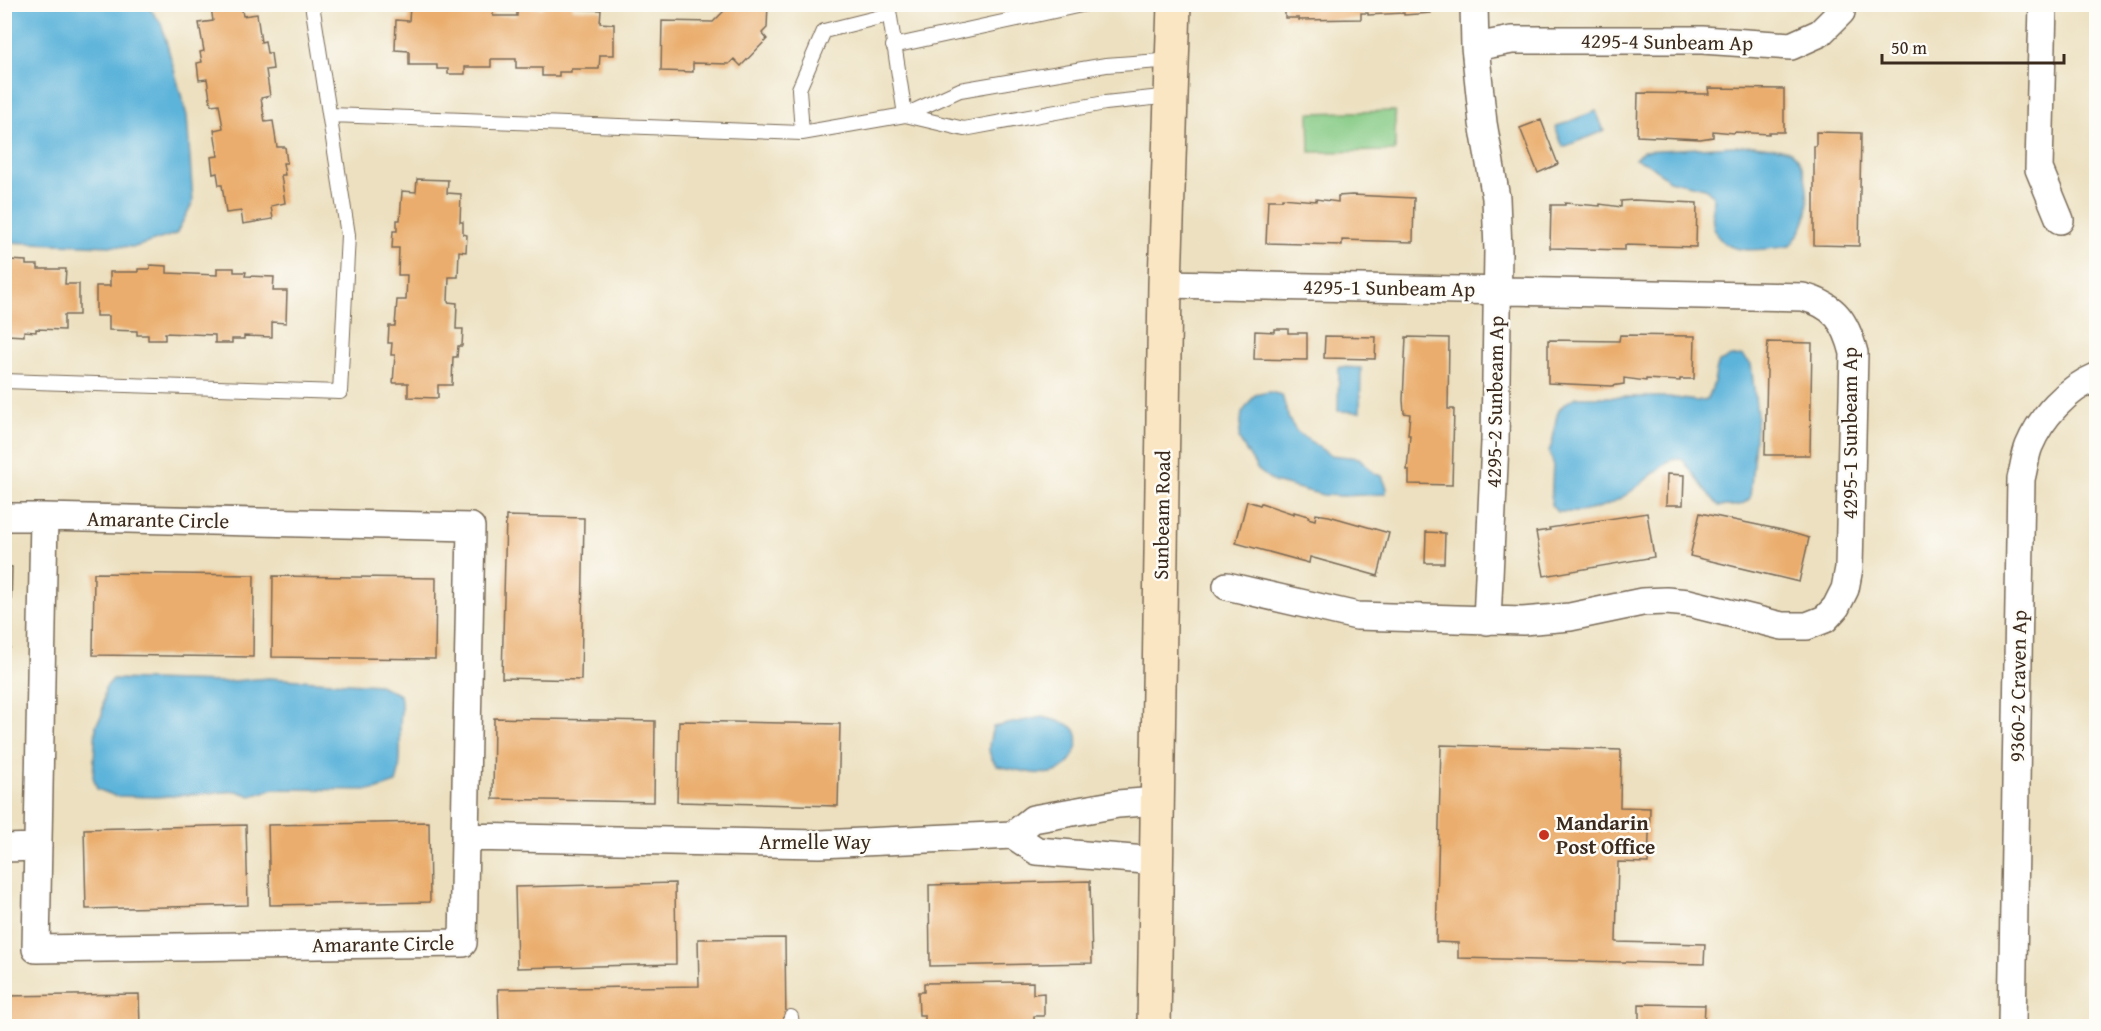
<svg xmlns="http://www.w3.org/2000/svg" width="2101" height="1031" viewBox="0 0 2101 1031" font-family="'Gentium Book Plus',serif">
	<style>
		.green { fill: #85ca84; stroke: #607a51; stroke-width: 1.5 }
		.water { fill: #5db4da; stroke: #4c6f7c; stroke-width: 1.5 }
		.building { fill: #eaad6d }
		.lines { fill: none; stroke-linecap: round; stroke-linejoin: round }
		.lane-casing { stroke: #796a57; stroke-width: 16 }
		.street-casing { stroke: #796a57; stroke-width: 30 }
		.secondary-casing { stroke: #796a57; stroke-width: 36 }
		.lane { stroke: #fff; stroke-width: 14 }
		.street { stroke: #fff; stroke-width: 27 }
		.secondary { stroke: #fbe6c4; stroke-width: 33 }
		.poi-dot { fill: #c8321e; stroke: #fdfcf7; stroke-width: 2 }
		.labels { text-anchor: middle; stroke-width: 5; stroke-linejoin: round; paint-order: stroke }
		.street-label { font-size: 21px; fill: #3b2a1e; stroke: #fdfcf7 }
		.poi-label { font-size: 21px; font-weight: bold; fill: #3b2a1e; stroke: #fdfcf7; text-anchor: start }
	</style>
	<rect width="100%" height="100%" fill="#fdfcf7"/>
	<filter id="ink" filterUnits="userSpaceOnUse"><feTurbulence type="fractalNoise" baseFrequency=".0167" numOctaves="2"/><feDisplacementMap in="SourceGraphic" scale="12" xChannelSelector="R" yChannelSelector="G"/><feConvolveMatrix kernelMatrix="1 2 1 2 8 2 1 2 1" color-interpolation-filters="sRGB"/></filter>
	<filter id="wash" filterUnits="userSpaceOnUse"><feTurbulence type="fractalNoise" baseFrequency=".008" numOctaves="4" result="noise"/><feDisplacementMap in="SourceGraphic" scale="24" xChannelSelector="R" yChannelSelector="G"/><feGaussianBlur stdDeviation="1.35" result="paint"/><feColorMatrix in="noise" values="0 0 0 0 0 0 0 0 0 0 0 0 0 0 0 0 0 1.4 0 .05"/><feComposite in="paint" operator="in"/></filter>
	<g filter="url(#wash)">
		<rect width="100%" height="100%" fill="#ece0c0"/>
		<path class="green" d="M 1395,111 L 1395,151 L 1310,152 L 1309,113 Z"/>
		<path class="water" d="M 5,4 L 147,5 L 161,23 L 187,116 L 193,202 L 176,234 L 135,247 L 5,242 Z
			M 1596,111 L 1604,131 L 1563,147 L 1555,127 Z
			M 1754,145 C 1763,146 1783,148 1791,152 C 1807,162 1810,201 1806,218 C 1803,229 1797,237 1790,246 C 1766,249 1723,259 1714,228 C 1711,219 1713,205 1713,195 L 1705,188 L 1669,180 L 1650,165 L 1635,159 L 1643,151 Z
			M 1743,356 L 1751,364 L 1757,414 L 1750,498 C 1741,508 1732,506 1719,506 L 1706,491 L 1683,460 L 1674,458 C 1642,479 1627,504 1585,511 C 1576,513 1566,512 1557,512 L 1551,505 L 1553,463 L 1549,451 C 1561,426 1546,410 1577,397 L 1669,397 L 1696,401 L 1707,399 C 1715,387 1714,375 1719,362 L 1731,357 Z
			M 1339,367 L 1361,368 L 1360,412 L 1338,411 Z
			M 1269,392 L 1282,395 L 1289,420 L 1297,432 L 1330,455 L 1359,458 L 1375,474 L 1382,476 L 1387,488 L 1385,494 L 1342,496 L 1323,495 L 1274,482 L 1258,470 L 1239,439 L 1242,413 L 1255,395 Z
			M 268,678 L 379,685 L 400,695 C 403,707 400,715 400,727 C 400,746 402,765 396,783 L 375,790 L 274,789 L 251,796 L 237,791 L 156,797 L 115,796 L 97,789 L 93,777 L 96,725 L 102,715 L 105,688 L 113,679 L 222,682 Z
			M 1042,717 C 1050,719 1061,721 1069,725 C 1087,734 1073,765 1058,771 C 1040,778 1016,769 997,766 C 985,752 989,744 993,727 Z"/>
		<g id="blocks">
			<path class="building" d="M 230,4 L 241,4 L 243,16 L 257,14 L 261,42 L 265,41 L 267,53 L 271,53 L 273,69 L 266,70 L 270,96 L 261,98 L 265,122 L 273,121 L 277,147 L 285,147 L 287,163 L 283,163 L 285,175 L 281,175 L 285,203 L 271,206 L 273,219 L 243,224 L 241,211 L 226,213 L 222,185 L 219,185 L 217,173 L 213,174 L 211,157 L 218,156 L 214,130 L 223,128 L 219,104 L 211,105 L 207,79 L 199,80 L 197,63 L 202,62 L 200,52 L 204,51 L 199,23 L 213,21 L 211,7 Z
				M 438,4 L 493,7 L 493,16 L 517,16 L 517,8 L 544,8 L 544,4 L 572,5 L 573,9 L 601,10 L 600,23 L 614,24 L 614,55 L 600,55 L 599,69 L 571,69 L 571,72 L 559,72 L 559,76 L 542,76 L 542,68 L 516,68 L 516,59 L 491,59 L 491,67 L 465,67 L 465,74 L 448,74 L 448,69 L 437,69 L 437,65 L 409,65 L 409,51 L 395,50 L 396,20 L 409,21 L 410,6 L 438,6 Z
				M 726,4 L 768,4 L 767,28 L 762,33 L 767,39 L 741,66 L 734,59 L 729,64 L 693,63 L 693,72 L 661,71 L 662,21 L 713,22 L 726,9 Z
				M 1285,4 L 1431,4 L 1431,13 L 1404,15 L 1404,13 L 1368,15 L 1368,13 L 1361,13 L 1361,19 L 1299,20 L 1299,18 L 1285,18 Z
				M 1708,88 L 1784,89 L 1784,132 L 1769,132 L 1769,134 L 1735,132 L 1734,133 L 1713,131 L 1713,137 L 1700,139 L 1637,136 L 1638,93 L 1709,94 Z
				M 1541,120 L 1558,164 L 1538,173 L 1520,128 Z
				M 1816,132 L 1861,133 L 1859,246 L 1814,245 L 1814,146 L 1816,146 Z
				M 417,179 L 448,180 L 447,193 L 461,194 L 460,222 L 463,222 L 463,234 L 467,235 L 466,252 L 459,251 L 458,277 L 449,277 L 448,302 L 457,303 L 456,329 L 463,329 L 462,346 L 458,346 L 457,357 L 453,357 L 452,385 L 438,385 L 438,398 L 408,397 L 408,383 L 393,383 L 395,355 L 391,355 L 392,343 L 388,343 L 389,326 L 395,326 L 397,300 L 406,300 L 407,275 L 398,275 L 399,248 L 392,248 L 393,231 L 397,231 L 397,220 L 400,220 L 402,191 L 416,192 Z
				M 1352,195 L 1414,198 L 1413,242 L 1342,240 L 1342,245 L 1266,243 L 1268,200 L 1282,200 L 1282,198 L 1316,201 L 1316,199 L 1338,202 L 1338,196 Z
				M 1634,200 L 1697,203 L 1696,247 L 1625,245 L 1625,250 L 1550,248 L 1551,205 L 1565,205 L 1565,203 L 1600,206 L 1600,204 L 1621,207 L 1621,201 Z
				M 9,260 L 26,261 L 26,265 L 38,265 L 38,269 L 66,269 L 65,284 L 79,284 L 79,315 L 64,315 L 64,330 L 36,329 L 36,332 L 24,331 L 24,336 L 7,335 L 7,328 L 4,328 L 4,267 L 9,268 Z
				M 150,265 L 167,266 L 167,273 L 217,275 L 217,268 L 234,268 L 234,272 L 246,272 L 245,276 L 274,277 L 273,291 L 287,291 L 286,323 L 272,322 L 272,337 L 244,336 L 244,339 L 232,339 L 232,343 L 215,343 L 215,335 L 165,333 L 165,340 L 148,340 L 148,335 L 137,335 L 137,331 L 109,330 L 109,316 L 96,316 L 96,286 L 110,286 L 110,272 L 138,272 L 138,269 L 150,269 Z
				M 1275,329 L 1288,329 L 1288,333 L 1307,333 L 1307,360 L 1254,359 L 1255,331 L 1275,332 Z
				M 1620,335 L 1695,336 L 1694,379 L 1680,379 L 1680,381 L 1646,379 L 1646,381 L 1624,378 L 1624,384 L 1611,386 L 1548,383 L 1548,340 L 1619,341 Z
				M 1325,336 L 1376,337 L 1375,359 L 1324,358 Z
				M 1406,337 L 1449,338 L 1448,409 L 1454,409 L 1452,485 L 1409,484 L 1409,470 L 1407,470 L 1410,435 L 1408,435 L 1410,414 L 1404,413 L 1403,400 Z
				M 1768,342 L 1812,343 L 1810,455 L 1765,455 L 1767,370 L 1766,369 Z
				M 1667,474 L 1684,475 L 1683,505 L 1666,505 Z
				M 1247,501 L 1260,505 L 1261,503 L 1294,514 L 1294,512 L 1309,516 L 1308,518 L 1315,520 L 1316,514 L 1329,516 L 1389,533 L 1378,576 L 1310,557 L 1309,563 L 1236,543 Z
				M 1647,513 L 1654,557 L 1544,576 L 1536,532 L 1550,530 L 1549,528 Z
				M 1700,513 L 1782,530 L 1809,538 L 1799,582 L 1690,556 Z
				M 506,516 L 584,518 L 581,680 L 502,678 Z
				M 1426,532 L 1445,533 L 1444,563 L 1425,563 Z
				M 5,566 L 12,567 L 10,648 L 5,648 Z
				M 94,573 L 254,575 L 253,657 L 93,655 Z
				M 273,576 L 436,578 L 435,659 L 272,657 Z
				M 494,718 L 655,721 L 654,802 L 493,799 Z
				M 679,721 L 840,724 L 838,806 L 677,802 Z
				M 1441,745 L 1621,750 L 1620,807 L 1650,808 L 1648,863 L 1618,862 L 1616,942 L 1705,944 L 1704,964 L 1458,958 L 1458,943 L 1436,942 Z
				M 429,822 L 430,902 L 270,905 L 268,825 Z
				M 246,825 L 248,905 L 86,909 L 84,829 Z
				M 1090,881 L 1092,963 L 930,966 L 929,885 Z
				M 675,883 L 676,964 L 517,968 L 515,887 Z
				M 785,938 L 786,1026 L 499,1026 L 498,989 L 699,986 L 698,939 Z
				M 1033,982 L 1033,994 L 1044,993 L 1044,1016 L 1034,1016 L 1034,1026 L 925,1026 L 925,1015 L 919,1015 L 918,992 L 924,992 L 924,983 Z
				M 139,994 L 140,1026 L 4,1026 L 4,996 Z
				M 1639,1004 L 1705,1005 L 1704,1026 L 1639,1026 Z"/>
		</g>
	</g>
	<g filter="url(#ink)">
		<use href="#blocks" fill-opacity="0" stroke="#796a57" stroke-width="1.5"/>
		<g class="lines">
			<g class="lane-casing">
				<path id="lane" d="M 888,4 L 905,115
					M 893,46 L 1086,4
					M 331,115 L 802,133 L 905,115 L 960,90 L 1106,65 L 1174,60
					M 905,115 L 964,129 L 1105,103 L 1171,96
					M 802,133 L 799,89 L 824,31 L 888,15
					M 4,381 L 340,392 L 348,235 L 312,4
					M 791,1017 L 792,1026"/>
			</g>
			<g class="street-casing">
				<path id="street" d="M 1474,4 L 1475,47 L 1483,123 L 1496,198 L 1498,251 L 1495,442 L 1487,621
					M 2043,4 L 2039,169 L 2060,220
					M 1475,47 L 1512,40 L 1702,40 L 1791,46 L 1820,33 L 1841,12 L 1841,4
					M 1165,284 L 1803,297 C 1835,305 1846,322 1854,353 L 1849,568 L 1845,589 L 1836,607 L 1825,619 L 1807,626 L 1782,626 L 1689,603 L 1666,601 L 1642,602 L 1570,617 L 1523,621 L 1357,616 L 1227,586
					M 4,517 L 44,517 L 471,527 L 463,943 L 36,949 L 44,517
					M 1013,835 L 1037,851 L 1157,861
					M 465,837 L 820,844 L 1013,835 L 1033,819 L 1118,804 L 1157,801
					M 4,848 L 38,847
					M 2012,1026 L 2021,479 C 2024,468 2025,456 2029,446 C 2041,417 2067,389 2096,377"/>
			</g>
			<g class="secondary-casing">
				<path id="secondary" d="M 1154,1026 L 1165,284 L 1174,4"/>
			</g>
			<use href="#lane" class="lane"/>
			<use href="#street" class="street"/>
			<use href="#secondary" class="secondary"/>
		</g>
	</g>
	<circle class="poi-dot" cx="1544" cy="835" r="6"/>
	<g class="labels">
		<g class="street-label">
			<text transform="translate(1667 42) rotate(1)" y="7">4295-4 Sunbeam Ap</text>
			<text transform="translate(1389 288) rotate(1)" y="7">4295-1 Sunbeam Ap</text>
			<text transform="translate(1495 402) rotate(-89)" y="7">4295-2 Sunbeam Ap</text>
			<text transform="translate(1850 433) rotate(-90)" y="7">4295-1 Sunbeam Ap</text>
			<text transform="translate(1162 515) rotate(-89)" y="7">Sunbeam Road</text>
			<text transform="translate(158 520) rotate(1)" y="7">Amarante Circle</text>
			<text transform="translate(2018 686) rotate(-89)" y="7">9360-2 Craven Ap</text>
			<text x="815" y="849">Armelle Way</text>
			<text transform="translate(383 944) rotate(-1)" y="7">Amarante Circle</text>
		</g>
		<g class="poi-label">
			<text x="1556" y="830">Mandarin<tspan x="1556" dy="24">Post Office</tspan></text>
		</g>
	</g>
	<rect width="2101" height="1031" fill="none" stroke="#fdfcf7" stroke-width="24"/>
	<path d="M1882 54v9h182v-9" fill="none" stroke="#3b2a1e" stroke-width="3"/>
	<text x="1891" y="54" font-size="18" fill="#3b2a1e" stroke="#fdfcf7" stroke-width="4.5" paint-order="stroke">50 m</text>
</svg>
